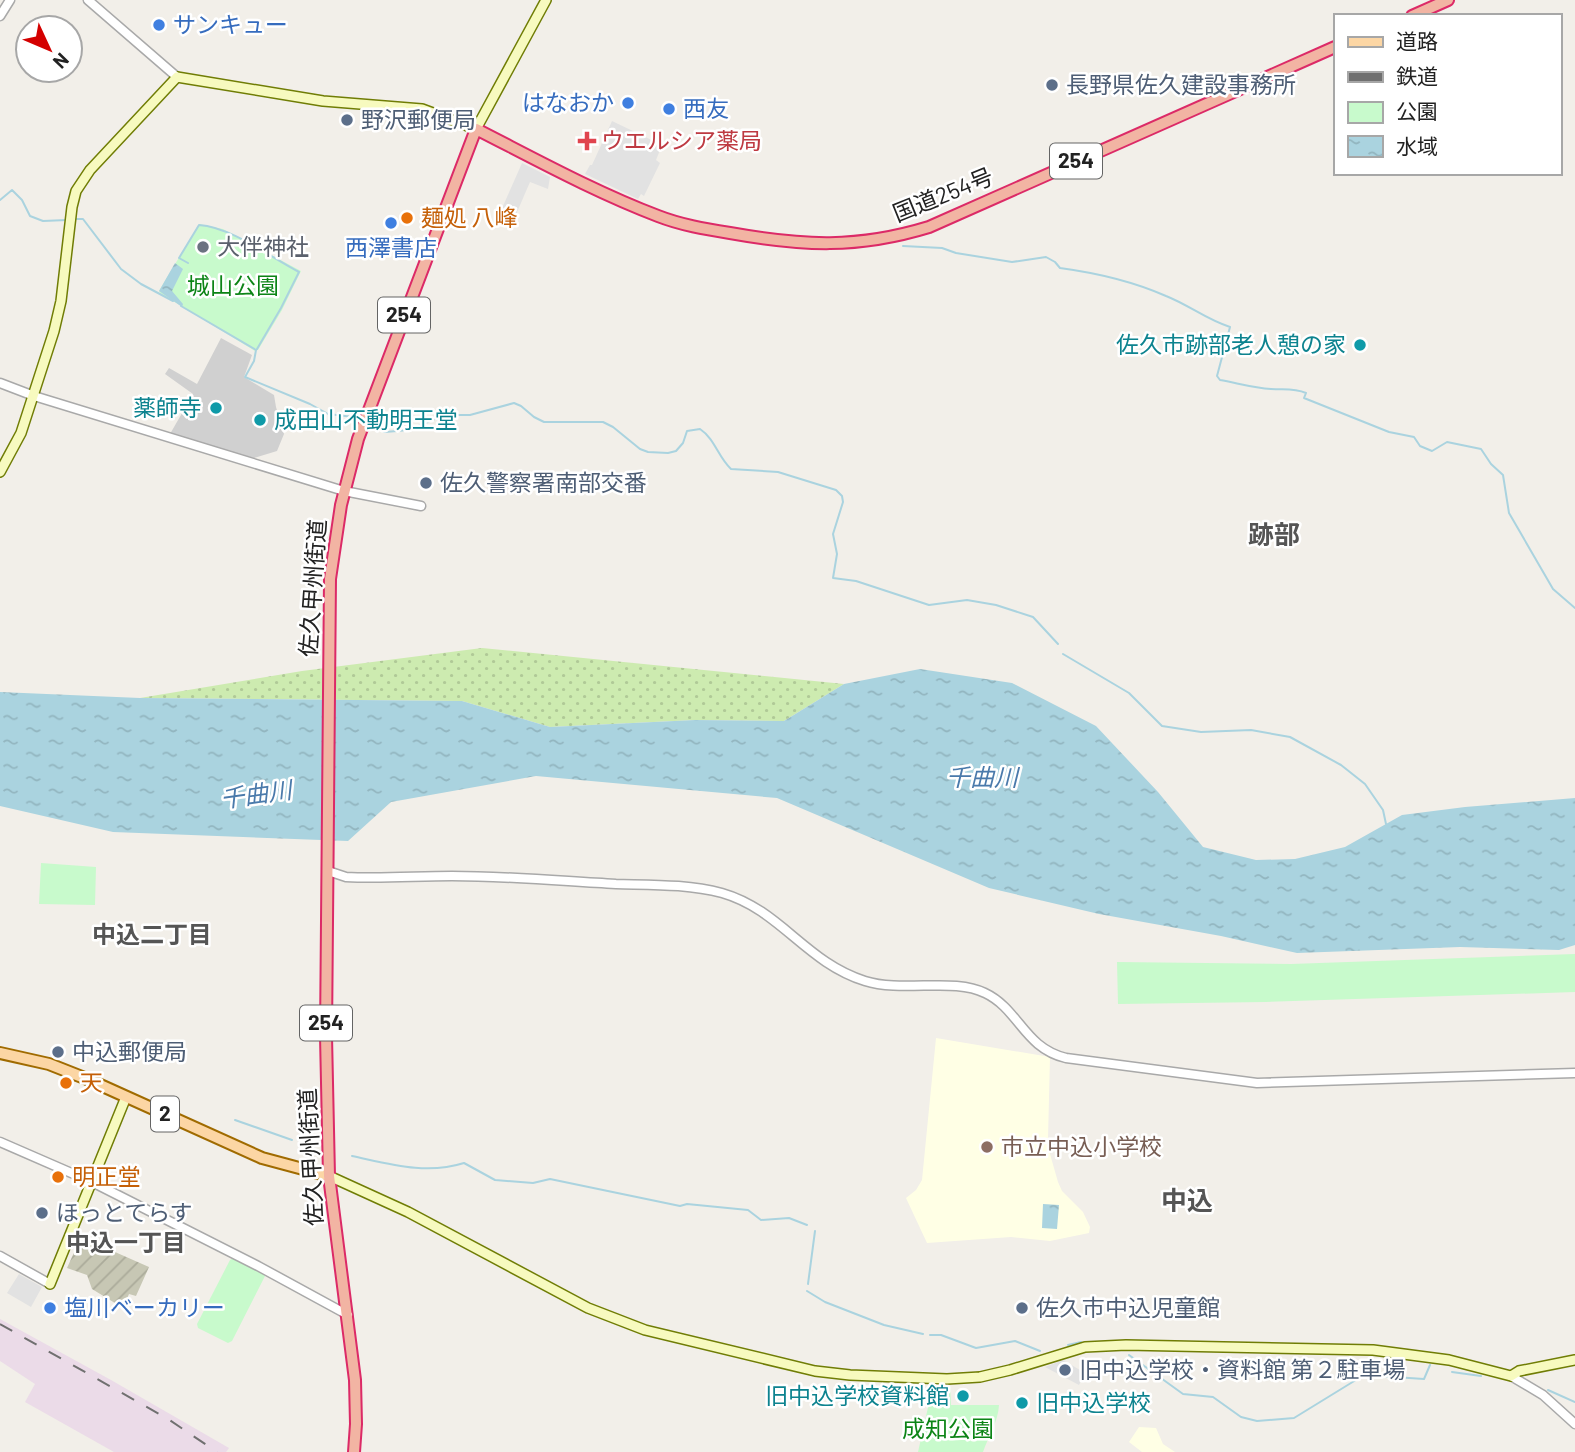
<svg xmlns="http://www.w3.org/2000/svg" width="1575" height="1452" viewBox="0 0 1575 1452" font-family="Barlow,'Noto Sans JP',sans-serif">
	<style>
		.industrial { fill: #ebdbe8 }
		.education { fill: #ffffe5 }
		.religious { fill: #d0d0d0 }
		.construction { fill: url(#construction-furrows) }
		.grass { fill: url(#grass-dots) }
		.park { fill: #c8facc }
		.parking { fill: #e2e2e2 }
		.water { fill: url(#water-ripples) }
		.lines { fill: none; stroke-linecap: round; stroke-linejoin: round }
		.stream { stroke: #aad3df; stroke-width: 2 }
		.tertiary-casing { stroke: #a9a9a9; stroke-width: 11 }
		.secondary-casing { stroke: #707d05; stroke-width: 12 }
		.primary-casing { stroke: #a06b00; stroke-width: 14 }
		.trunk-casing { stroke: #dc2a67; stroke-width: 14 }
		.tertiary { stroke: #fff; stroke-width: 8 }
		.secondary { stroke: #f7fabf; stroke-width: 9 }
		.primary { stroke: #fcd6a4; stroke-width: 10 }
		.trunk { stroke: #f2b4a3; stroke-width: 10 }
		.rail { stroke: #707070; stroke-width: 2; stroke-dasharray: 14 14; stroke-linecap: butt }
		.shop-dot { fill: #3f7fe0; stroke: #fff; stroke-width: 2.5 }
		.service-dot { fill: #5c6f8a; stroke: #fff; stroke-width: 2.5 }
		.health-dot { fill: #e0444e; stroke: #fff; stroke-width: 2.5 }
		.food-dot { fill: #e8710a; stroke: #fff; stroke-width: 2.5 }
		.worship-dot { fill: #6b7280; stroke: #fff; stroke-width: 2.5 }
		.culture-dot { fill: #0f9aa8; stroke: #fff; stroke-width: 2.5 }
		.education-dot { fill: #8d6e63; stroke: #fff; stroke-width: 2.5 }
		.labels { text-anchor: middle; stroke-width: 5; stroke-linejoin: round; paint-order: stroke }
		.shield { fill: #fff; stroke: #646464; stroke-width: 2 }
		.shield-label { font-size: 21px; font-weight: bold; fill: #222 }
		.shop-label { font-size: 23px; fill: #366cbe; stroke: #fff; text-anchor: start }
		.service-label { font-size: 23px; fill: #4e5e75; stroke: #fff; text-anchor: start }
		.health-label { font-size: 23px; fill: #be3a42; stroke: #fff; text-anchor: start }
		.street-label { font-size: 23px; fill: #222; stroke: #fff }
		.food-label { font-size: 23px; fill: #c56008; stroke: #fff; text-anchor: start }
		.worship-label { font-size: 23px; fill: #5b616d; stroke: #fff; text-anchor: start }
		.park-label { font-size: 23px; fill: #0c8416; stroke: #fff }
		.culture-label { font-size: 23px; fill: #0d838f; stroke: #fff; text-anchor: end }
		.education-label { font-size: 23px; fill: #785e54; stroke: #fff; text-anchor: start }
		.water-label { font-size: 24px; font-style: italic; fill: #4a7aab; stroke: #fff }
		.neighbourhood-label { font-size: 24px; font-weight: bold; fill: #555; stroke: #fff }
		.quarter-label { font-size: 26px; font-weight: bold; fill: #555; stroke: #fff }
	</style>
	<defs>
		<pattern id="construction-furrows" width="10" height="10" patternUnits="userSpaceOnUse" patternTransform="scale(1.75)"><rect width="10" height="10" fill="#c7c7b4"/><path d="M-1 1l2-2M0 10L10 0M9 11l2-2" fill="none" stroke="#abab9a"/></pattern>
		<pattern id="grass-dots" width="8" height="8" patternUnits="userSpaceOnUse" patternTransform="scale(1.75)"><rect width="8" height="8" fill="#cdebb0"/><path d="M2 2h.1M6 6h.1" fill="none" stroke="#b0c997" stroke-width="1.8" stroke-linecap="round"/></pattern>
		<pattern id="water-ripples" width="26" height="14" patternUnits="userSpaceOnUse" patternTransform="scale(1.75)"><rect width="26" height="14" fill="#aad3df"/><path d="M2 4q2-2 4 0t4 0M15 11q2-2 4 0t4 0" fill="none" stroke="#92b5bf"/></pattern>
	</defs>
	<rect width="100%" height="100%" fill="#f2efe9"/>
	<path class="industrial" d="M 0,1319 L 111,1380 L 229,1448 L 226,1452 L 114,1452 L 25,1402 L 35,1384 L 0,1361 Z"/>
	<path class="education" d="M 936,1038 L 1050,1057 L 1048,1139 L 1050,1154 L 1058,1182 L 1062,1191 L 1083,1212 L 1090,1227 L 1089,1233 L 1050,1241 L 1011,1237 L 927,1243 L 906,1198 L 916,1190 L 922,1180 Z
		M 1139,1427 L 1156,1428 L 1163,1444 L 1175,1452 L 1142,1452 L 1129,1442 Z"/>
	<path class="religious" d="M 221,338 L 252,355 L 244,377 L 274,395 L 276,407 L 284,434 L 277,451 L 254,458 L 170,434 L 193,394 L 165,374 L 169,368 L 197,384 Z"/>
	<path class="construction" d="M 81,1237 L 149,1267 L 136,1296 L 129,1294 L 123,1308 L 92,1289 L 87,1275 L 67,1268 Z"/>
	<path class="grass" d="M 482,648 L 844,684 L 784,721 L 695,720 L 550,727 L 462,701 L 140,698 L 302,671 Z"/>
	<path class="park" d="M 199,224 L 223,229 L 301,271 L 282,310 L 258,350 L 255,351 L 160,293 L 159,291 Z
		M 41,863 L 96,867 L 95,905 L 39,904 Z
		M 1575,954 L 1575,992 L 1266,1002 L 1118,1004 L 1117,962 L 1291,964 Z
		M 233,1258 L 262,1272 L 265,1276 L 232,1341 L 228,1343 L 198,1328 L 197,1324 L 230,1260 Z
		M 933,1385 L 950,1387 L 951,1405 L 999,1405 C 998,1422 989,1435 983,1452 L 918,1452 Z"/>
	<path class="parking" d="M 612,121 L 662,145 L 656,160 L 660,163 L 644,196 L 641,194 L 638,199 L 585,174 L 590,165 L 592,165 Z
		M 522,163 L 550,177 L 548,189 L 530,182 L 514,219 L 499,215 Z
		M 19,1274 L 42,1287 L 31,1307 L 7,1293 Z
		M 1063,1360 L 1085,1373 L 1079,1385 L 1045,1367 Z"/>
	<path class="water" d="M 175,263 L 183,269 L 172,291 L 183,304 L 182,307 L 159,291 Z
		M 920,669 L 1012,683 L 1096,726 L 1158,792 L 1203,847 L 1256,860 L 1295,859 L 1345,847 L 1402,815 L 1465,807 L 1575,798 L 1575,945 L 1559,950 L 1460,947 L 1297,953 L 1221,936 L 1099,914 L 989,888 L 777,798 L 536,776 L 391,802 L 348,841 L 113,832 L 0,806 L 0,692 L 140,698 L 462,701 L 550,727 L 695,720 L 784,721 L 844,684 Z
		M 1043,1204 L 1059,1205 L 1057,1229 L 1042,1228 Z"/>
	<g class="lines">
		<path class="stream" d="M 0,200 L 12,190 L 22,200 L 30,216 L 43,221 L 67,220
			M 73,219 L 83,219 L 121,269 L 141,284 L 173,301
			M 903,246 L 942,248 L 956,253 L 1012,262 L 1046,257 L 1055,262 L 1060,268 C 1097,273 1132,281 1166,296 C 1189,305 1207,320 1230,327 L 1217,376 L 1220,380 C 1237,383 1254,388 1271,389 C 1284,390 1294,388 1306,393 L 1304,398 L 1389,432 L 1414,437 L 1420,446 L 1432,451 L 1447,442 L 1481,449 L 1491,464 L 1503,475 L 1509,513 L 1553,589 L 1575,608
			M 188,263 L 179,258 L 199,225 C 231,227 270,257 299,272 L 281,308 L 257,349
			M 181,306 L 256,350 L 254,361 L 245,377 L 310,404 L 328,414 L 354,417 L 362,421
			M 370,425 L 385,432 L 409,430 L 444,415 L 470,415 L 514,403 L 521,406 L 534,417 L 544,422 L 603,422 L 613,427 L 640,449 L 648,452 L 668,453 L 676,451 L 683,443 L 687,431 L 700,429 C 715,439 718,457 731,469 L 778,472 L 836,490 L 842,496 L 843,502 L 833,534 L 837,554 L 833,578 L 856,581 L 929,605 L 967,600 L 996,605 L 1033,617 L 1058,644
			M 1063,654 L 1129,693 L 1162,726 L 1201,732 L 1251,730 L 1290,737 L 1341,765 L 1365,784 L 1383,810 L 1386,824
			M 235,1120 L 292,1140
			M 352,1156 C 390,1164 426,1175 464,1163 L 495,1180 L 533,1183 L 550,1179 L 680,1206 L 687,1204 L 748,1210 L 761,1220 L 789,1218 L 807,1225
			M 808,1284 L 815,1231
			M 807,1291 L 825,1302 L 884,1325 L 923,1334
			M 930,1335 L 941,1335 L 976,1348 L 1015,1341 L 1040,1351
			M 1068,1345 L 1081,1342
			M 1129,1355 L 1183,1394 L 1213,1397 L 1241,1417 L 1257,1421 L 1294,1418 L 1364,1375 L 1424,1379 L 1430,1365
			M 1452,1372 L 1481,1376
			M 1548,1390 L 1575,1402"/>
		<g class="tertiary-casing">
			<path id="tertiary" d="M 88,0 L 177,77
				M 0,16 L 10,0
				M 0,383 L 34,396 L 344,491 L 421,506
				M 328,871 L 346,877 C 381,879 417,876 452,876 C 507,876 561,881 616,884 C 651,885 688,884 722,893 C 781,910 805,962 865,981 C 903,993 954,977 985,993 C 1019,1009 1024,1048 1066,1058 L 1257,1083 L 1575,1073
				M 0,1142 L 92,1182 L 258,1266 L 348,1315
				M 0,1256 L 50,1284
				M 1511,1376 L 1543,1395 L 1575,1424"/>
		</g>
		<g class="secondary-casing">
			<path id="secondary" d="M 0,472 L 21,433 L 54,331 L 61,301 L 72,207 L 76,191 L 90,170 L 177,77 L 323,101 L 422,109 L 476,129 L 546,0
				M 329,1176 L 408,1212 L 588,1308 L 645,1330 L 815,1371 L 850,1375 L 947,1379 L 980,1377 L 1010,1370 L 1085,1347 L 1126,1345 L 1373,1350 L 1449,1360 L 1511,1376 L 1519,1371 L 1575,1360
				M 50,1284 L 126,1097"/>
		</g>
		<g class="primary-casing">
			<path id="primary" d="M 0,1053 L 49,1064 L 87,1079 L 262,1158 L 329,1176"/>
		</g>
		<g class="trunk-casing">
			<path id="trunk" d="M 1412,16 L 1448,0
				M 354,1452 L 356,1424 L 355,1380 L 329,1176 L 326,1036 L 330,579 L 341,505 L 358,439 L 476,129 C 535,159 595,192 658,216 C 681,225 705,229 730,233 C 803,246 857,249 929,227 L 1335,47"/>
		</g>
		<use href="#tertiary" class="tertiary"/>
		<use href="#secondary" class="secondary"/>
		<use href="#primary" class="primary"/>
		<use href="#trunk" class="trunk"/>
		<path class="rail" d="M 0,1324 L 168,1419 L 217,1452"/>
	</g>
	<g class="shop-dot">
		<circle cx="159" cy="25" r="7"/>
		<circle cx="628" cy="103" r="7"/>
		<circle cx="669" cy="109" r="7"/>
		<circle cx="391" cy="223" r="7"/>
		<circle cx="50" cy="1308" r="7"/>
	</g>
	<g class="service-dot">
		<circle cx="1052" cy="85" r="7"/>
		<circle cx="347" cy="120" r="7"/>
		<circle cx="426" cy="483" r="7"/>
		<circle cx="58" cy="1052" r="7"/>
		<circle cx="42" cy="1213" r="7"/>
		<circle cx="1022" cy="1308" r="7"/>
		<circle cx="1065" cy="1370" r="7"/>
	</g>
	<path class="health-dot" d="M583.5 130.5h7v7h7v7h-7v7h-7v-7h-7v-7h7z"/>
	<g class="food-dot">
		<circle cx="407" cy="218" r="7"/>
		<circle cx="66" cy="1083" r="7"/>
		<circle cx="58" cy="1177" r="7"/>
	</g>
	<circle class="worship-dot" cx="203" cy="247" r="7"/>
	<g class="culture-dot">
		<circle cx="1360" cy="345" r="7"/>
		<circle cx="216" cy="408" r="7"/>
		<circle cx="260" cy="420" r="7"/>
		<circle cx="963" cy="1396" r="7"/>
		<circle cx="1022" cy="1403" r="7"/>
	</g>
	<circle class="education-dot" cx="987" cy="1147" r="7"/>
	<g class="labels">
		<g class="shield">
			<rect x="1050" y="143.5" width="52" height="35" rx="5"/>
			<rect x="378" y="297.5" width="52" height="35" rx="5"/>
			<rect x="300" y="1005.5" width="52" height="35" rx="5"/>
			<rect x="151" y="1096.5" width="28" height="35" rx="5"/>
		</g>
		<g class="shield-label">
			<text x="1076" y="168">254</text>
			<text x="404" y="322">254</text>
			<text x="326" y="1030">254</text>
			<text x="165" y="1121">2</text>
		</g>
		<g class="shop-label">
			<text x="173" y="33">サンキュー</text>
			<text x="614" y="111" text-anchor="end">はなおか</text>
			<text x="683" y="117">西友</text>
			<text x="391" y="256" text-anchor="middle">西澤書店</text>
			<text x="64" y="1316">塩川ベーカリー</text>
		</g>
		<g class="service-label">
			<text x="1066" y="93">長野県佐久建設事務所</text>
			<text x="361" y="128">野沢郵便局</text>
			<text x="440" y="491">佐久警察署南部交番</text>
			<text x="72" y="1060">中込郵便局</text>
			<text x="56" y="1221">ほっとてらす</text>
			<text x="1036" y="1316">佐久市中込児童館</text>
			<text x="1079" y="1378">旧中込学校・資料館 第２駐車場</text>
		</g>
		<g class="health-label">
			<text x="601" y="149">ウエルシア薬局</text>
		</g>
		<g class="street-label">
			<text transform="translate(943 195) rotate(-22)" y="8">国道254号</text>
			<text transform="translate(313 588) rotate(-86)" y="8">佐久甲州街道</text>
			<text transform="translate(311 1157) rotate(-93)" y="8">佐久甲州街道</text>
		</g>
		<g class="food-label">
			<text x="421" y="226">麺処 八峰</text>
			<text x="80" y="1091">天</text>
			<text x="72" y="1185">明正堂</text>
		</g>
		<g class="worship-label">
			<text x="217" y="255">大伴神社</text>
		</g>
		<g class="park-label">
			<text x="233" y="294">城山公園</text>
			<text x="948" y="1437">成知公園</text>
		</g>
		<g class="culture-label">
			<text x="1346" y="353">佐久市跡部老人憩の家</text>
			<text x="202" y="416">薬師寺</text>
			<text x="274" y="428" text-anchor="start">成田山不動明王堂</text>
			<text x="949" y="1404">旧中込学校資料館</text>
			<text x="1036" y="1411" text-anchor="start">旧中込学校</text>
		</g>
		<g class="education-label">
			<text x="1001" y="1155">市立中込小学校</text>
		</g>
		<g class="water-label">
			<text x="982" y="786">千曲川</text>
			<text transform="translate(256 795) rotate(-8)" y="8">千曲川</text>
		</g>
		<g class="neighbourhood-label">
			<text x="152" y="943">中込二丁目</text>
			<text x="126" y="1251">中込一丁目</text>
		</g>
		<g class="quarter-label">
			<text x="1274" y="544">跡部</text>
			<text x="1187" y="1210">中込</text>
		</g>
	</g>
	<rect x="1334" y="14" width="228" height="161" fill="#ffffff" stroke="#a7a7a7" stroke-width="2"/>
	<rect x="1348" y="37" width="35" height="10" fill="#fcd6a4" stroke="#a7a7a7" stroke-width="2"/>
	<text x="1396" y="49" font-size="21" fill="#222222">道路</text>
	<rect x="1348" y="72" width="35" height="10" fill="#707070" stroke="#a7a7a7" stroke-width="2"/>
	<text x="1396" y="84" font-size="21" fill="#222222">鉄道</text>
	<rect x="1348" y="102" width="35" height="21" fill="#c8facc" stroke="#a7a7a7" stroke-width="2"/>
	<text x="1396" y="119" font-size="21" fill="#222222">公園</text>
	<rect x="1348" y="136" width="35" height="21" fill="url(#water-ripples)" stroke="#a7a7a7" stroke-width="2"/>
	<text x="1396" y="154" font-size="21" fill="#222222">水域</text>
	<g transform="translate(49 49) rotate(134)"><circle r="33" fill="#ffffff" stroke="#a7a7a7" stroke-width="2"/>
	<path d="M0-5L12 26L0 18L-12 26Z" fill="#d40000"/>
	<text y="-10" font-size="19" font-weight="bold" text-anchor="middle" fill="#222222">N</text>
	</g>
</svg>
